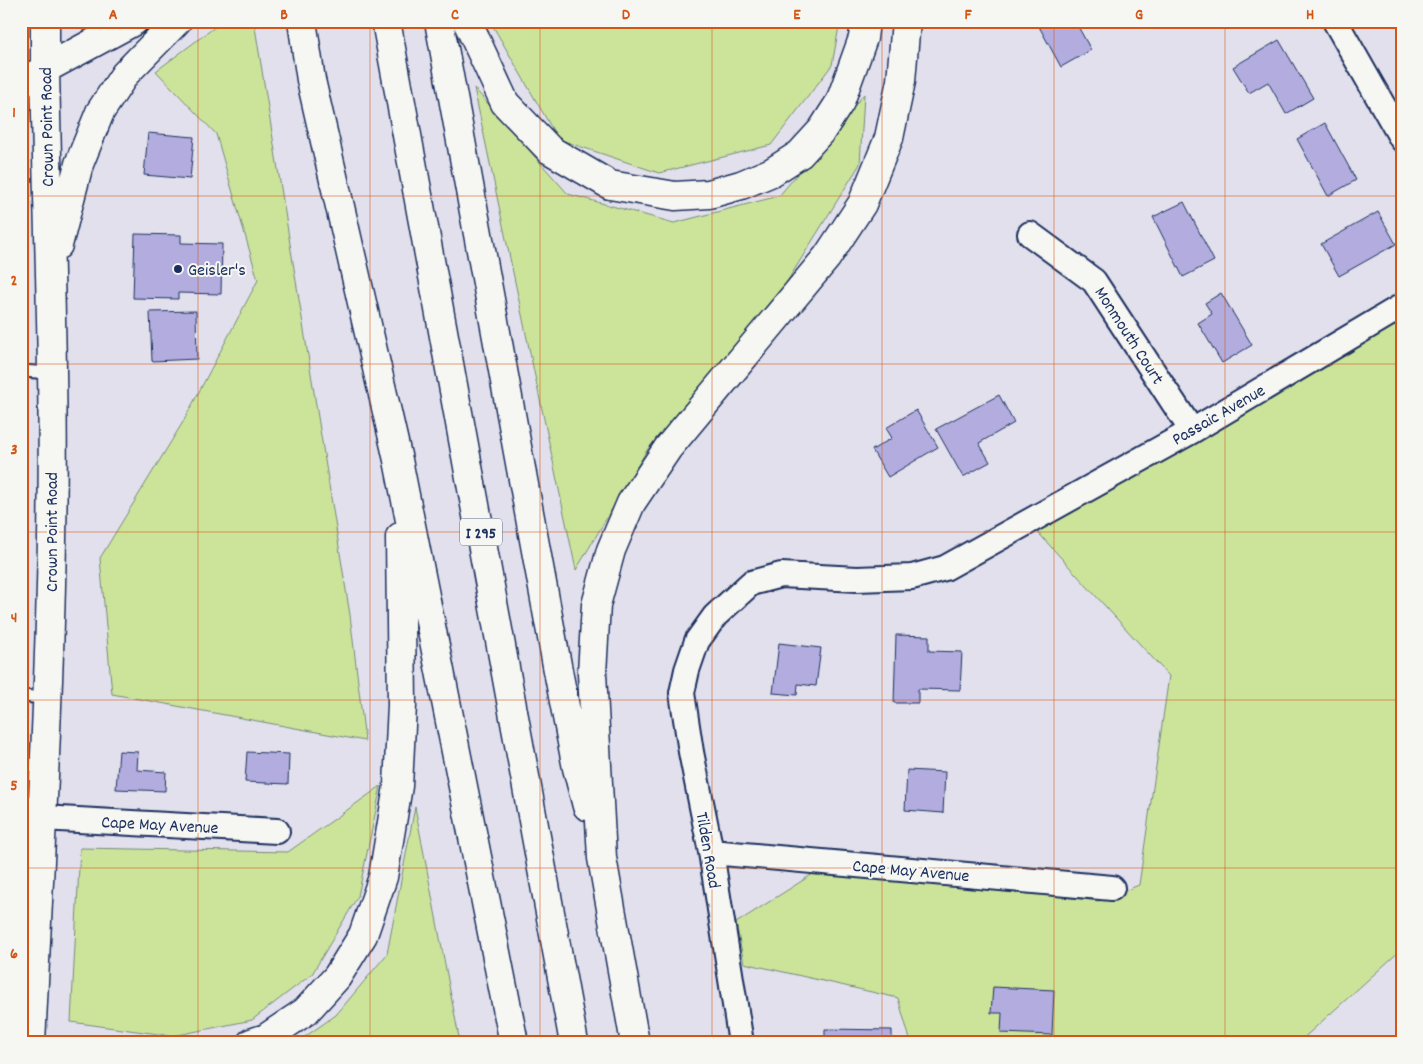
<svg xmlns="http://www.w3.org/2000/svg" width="1423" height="1064" viewBox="0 0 1423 1064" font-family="Dekko,sans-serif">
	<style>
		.green { fill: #cce49a; stroke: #748a7c }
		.building { fill: #b2adde; stroke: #1b2f5e }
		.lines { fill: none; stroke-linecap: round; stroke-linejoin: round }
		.lane-casing { stroke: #1b2f5e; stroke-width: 15 }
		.street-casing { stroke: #1b2f5e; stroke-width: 28 }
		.secondary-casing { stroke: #1b2f5e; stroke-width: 31 }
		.primary-casing { stroke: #1b2f5e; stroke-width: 31 }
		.highway-casing { stroke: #1b2f5e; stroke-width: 31 }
		.lane { stroke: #f6f6f2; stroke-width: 11 }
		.street { stroke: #f6f6f2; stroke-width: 24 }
		.secondary { stroke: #f6f6f2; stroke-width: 28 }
		.primary { stroke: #f6f6f2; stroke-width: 28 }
		.highway { stroke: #f6f6f2; stroke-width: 28 }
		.grid { fill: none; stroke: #d45514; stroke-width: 1; stroke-opacity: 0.55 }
		.poi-dot { fill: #1b2f5e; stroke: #f6f6f2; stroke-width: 2 }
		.labels { text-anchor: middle; stroke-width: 4; stroke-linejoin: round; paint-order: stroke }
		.shield { fill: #f6f6f2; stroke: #5d6b8a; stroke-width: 1 }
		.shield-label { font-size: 16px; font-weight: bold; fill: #1b2f5e }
		.street-label { font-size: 18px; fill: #1b2f5e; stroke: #f6f6f2 }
		.poi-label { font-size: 18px; fill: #1b2f5e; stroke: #f6f6f2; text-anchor: start }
		.neatline { fill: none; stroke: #d45514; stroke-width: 2 }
		.grid-label { font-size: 16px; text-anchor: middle; font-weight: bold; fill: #d45514 }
	</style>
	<rect width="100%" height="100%" fill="#e2e0ec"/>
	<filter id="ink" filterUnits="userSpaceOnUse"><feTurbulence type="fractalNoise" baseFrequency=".02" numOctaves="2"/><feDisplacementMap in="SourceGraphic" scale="10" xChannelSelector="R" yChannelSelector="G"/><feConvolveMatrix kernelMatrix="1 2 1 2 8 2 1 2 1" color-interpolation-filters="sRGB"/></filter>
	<g filter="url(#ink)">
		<path class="green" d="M 223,21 L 254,21 L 350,615 L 365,741 L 112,694 L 100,558 L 183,422 L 258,280 L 216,134 L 156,71 Z
			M 490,21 L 840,21 L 832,65 L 771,145 L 659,173 L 558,139 Z
			M 474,88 L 568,194 L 674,223 L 779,196 L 864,94 L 860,164 L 783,288 L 647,450 L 576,570 Z
			M 1402,320 L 1402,949 L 1298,1043 L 911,1043 L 898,998 L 744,963 L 736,923 L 819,870 L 1099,901 L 1139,885 L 1169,676 L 1032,526 Z
			M 381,786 L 358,896 L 312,974 L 252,1020 L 173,1036 L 71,1022 L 80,848 L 288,852 Z
			M 415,807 L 460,1043 L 296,1043 L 336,1015 L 387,954 Z"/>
		<path class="building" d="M 1036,21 L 1075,21 L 1091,50 L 1061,67 Z
			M 1279,40 L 1313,98 L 1286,114 L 1268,82 L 1249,93 L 1233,67 Z
			M 1325,123 L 1356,180 L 1328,196 L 1297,139 Z
			M 148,133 L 194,137 L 190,179 L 144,175 Z
			M 1184,202 L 1214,261 L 1183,277 L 1153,217 Z
			M 1378,212 L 1396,244 L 1339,276 L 1321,244 Z
			M 135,234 L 181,235 L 181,243 L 222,244 L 221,294 L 178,293 L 178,299 L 133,298 Z
			M 1221,293 L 1252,345 L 1222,363 L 1198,323 L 1212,314 L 1205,303 Z
			M 196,311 L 197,359 L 152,361 L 150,312 Z
			M 999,395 L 1014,423 L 979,443 L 990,462 L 963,477 L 936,429 Z
			M 916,410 L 938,447 L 888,477 L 872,450 L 892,438 L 886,428 Z
			M 896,635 L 929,636 L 929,651 L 962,652 L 960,690 L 918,689 L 918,703 L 894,703 Z
			M 779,643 L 821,648 L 816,686 L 798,684 L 797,695 L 773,693 Z
			M 119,751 L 138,752 L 137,770 L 166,772 L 165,791 L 116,789 Z
			M 247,752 L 289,754 L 288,784 L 245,782 Z
			M 907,770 L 945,772 L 943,813 L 905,810 Z
			M 993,987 L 1054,990 L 1052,1035 L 1001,1033 L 1002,1013 L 991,1013 Z
			M 825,1029 L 892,1030 L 892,1043 L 825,1043 Z"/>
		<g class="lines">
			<g class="lane-casing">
				<path id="lane" d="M 21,371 L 52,373
					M 21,696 L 47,698"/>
			</g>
			<g class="street-casing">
				<path id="street" d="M 1335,21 L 1402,139
					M 1030,234 L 1094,281 L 1192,431
					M 42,818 L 277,831
					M 711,852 L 1112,888
					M 741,1043 L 711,852 L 691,752 L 682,693 L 687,670 L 697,641 L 715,616 L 751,583 L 781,575 L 857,579 L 912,577 L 945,568 L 1192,431 L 1402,306"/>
			</g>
			<g class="secondary-casing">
				<path id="secondary" d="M 21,83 L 45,69 L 45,21"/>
			</g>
			<g class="primary-casing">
				<path id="primary" d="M 58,245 L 79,164 L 100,112 L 125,74 L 177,21
					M 31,1043 C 39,875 49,707 52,539 C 55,383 48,226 45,69 L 134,21"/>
			</g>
			<g class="highway-casing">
				<path id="highway" d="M 302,21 L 311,80 L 398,460 L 514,1043
					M 386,21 L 574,1043
					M 439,21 L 559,676 L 577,768 L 587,806
					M 467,21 L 505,103 L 550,150 L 610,185 L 675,196 L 709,194 L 741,185 L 772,172 L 800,154 L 822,130 L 840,102 L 863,38 L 865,21
					M 251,1043 L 266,1038 L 306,1011 L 337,977 L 363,935 L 383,877 L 398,786 L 402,705 L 400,537
					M 635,1043 L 602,858 L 592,673 L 596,605 L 611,550 L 631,503 L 668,448 L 827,257 L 862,204 L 889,138 L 901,81 L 906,21"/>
			</g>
			<use href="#lane" class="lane"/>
			<use href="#street" class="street"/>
			<use href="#secondary" class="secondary"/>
			<use href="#primary" class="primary"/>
			<use href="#highway" class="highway"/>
		</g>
	</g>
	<path class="grid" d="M 198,21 L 198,1043M 370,21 L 370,1043M 540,21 L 540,1043M 712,21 L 712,1043M 882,21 L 882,1043M 1054,21 L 1054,1043M 1225,21 L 1225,1043M 21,196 L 1402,196M 21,364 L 1402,364M 21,532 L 1402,532M 21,700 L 1402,700M 21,868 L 1402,868"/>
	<circle class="poi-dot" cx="178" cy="269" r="5"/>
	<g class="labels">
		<rect class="shield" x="460" y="518.5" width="42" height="27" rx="4"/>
		<g class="shield-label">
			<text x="481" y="538">I 295</text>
		</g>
		<g class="street-label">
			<text transform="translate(46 127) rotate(-91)" y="6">Crown Point Road</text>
			<text transform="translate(1130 335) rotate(57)" y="6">Monmouth Court</text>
			<text transform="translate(1218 414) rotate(-30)" y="6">Passaic Avenue</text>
			<text transform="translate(51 532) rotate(-90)" y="6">Crown Point Road</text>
			<text transform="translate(160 824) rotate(3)" y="6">Cape May Avenue</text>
			<text transform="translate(709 850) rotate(80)" y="6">Tilden Road</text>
			<text transform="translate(911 870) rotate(5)" y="6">Cape May Avenue</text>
		</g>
		<g class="poi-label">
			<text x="188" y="275">Geisler's</text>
		</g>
	</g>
	<rect width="1423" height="1064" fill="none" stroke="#f6f6f2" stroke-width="55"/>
	<rect x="28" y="28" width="1368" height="1008" class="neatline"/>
	<g class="grid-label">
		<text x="113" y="19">A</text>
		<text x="284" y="19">B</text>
		<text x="455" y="19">C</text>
		<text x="626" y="19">D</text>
		<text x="797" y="19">E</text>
		<text x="968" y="19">F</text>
		<text x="1139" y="19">G</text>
		<text x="1310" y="19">H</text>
		<text x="14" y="117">1</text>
		<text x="14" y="285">2</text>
		<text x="14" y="454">3</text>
		<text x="14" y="622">4</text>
		<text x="14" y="790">5</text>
		<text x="14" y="958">6</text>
	</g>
</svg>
